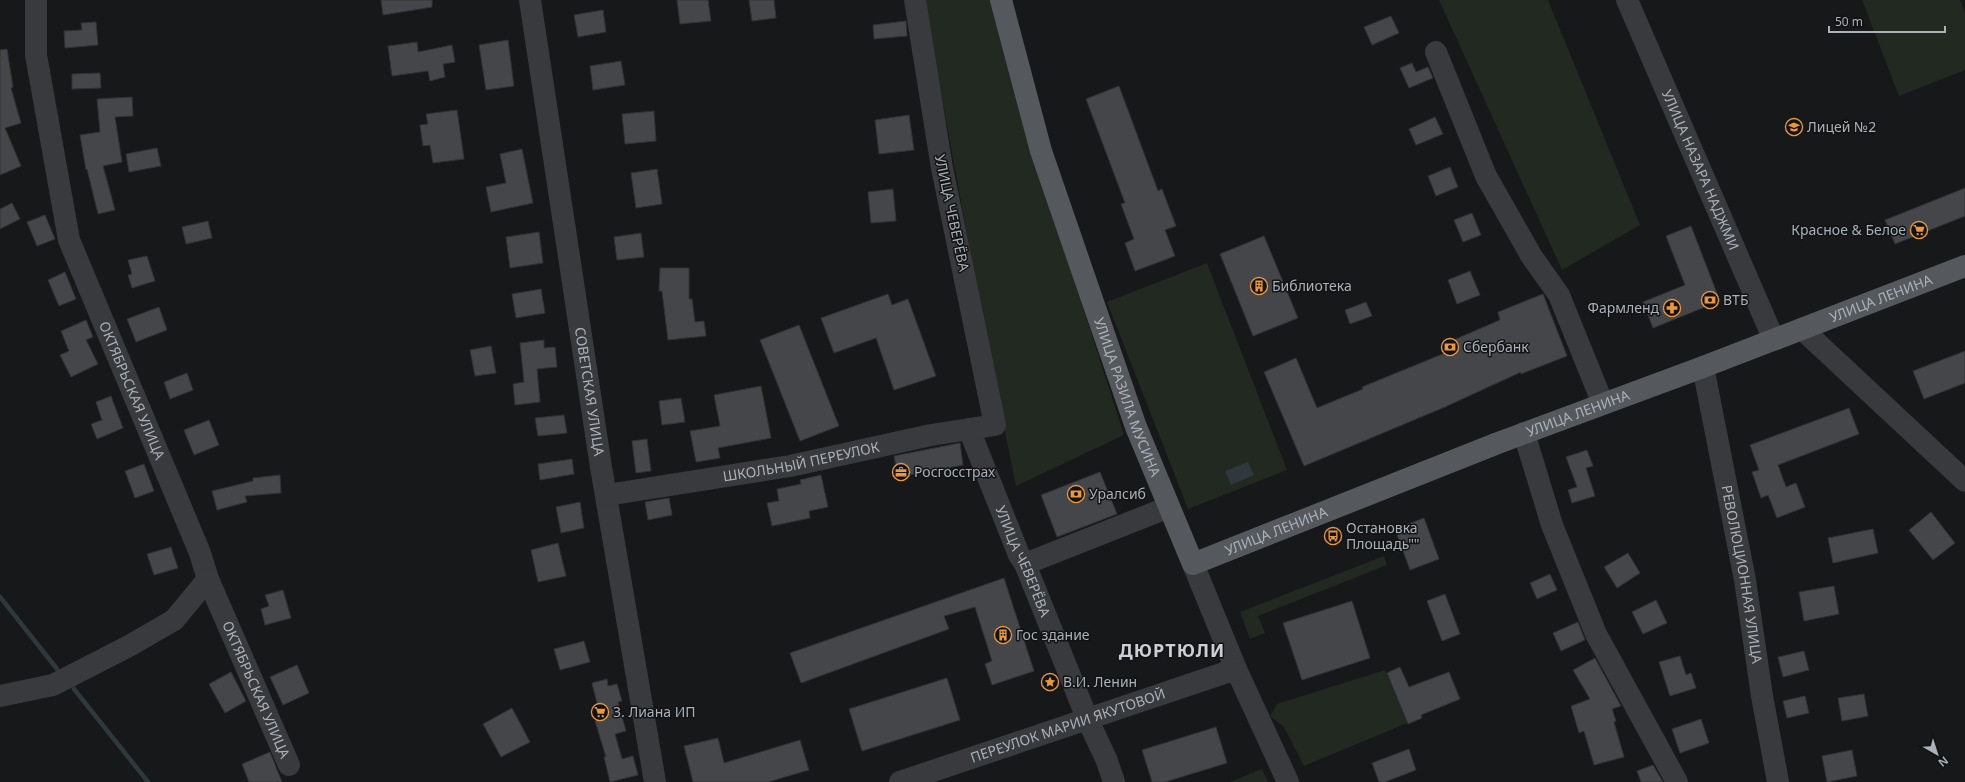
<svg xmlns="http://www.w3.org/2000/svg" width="1965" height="782" viewBox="0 0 1965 782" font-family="'Noto Sans',sans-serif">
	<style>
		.green { fill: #212921 }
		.water { fill: #2e383d }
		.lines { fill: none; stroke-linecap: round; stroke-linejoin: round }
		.stream { stroke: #2e383d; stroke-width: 4.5 }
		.building { fill: #444649; stroke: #313235 }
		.minor { stroke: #383a3e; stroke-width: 22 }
		.major { stroke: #55585d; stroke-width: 22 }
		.labels { text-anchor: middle; stroke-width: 3; stroke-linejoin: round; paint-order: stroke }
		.poi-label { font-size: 14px; fill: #aab1b8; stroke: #121314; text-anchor: start }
		.street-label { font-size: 14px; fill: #aab1b8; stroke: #121314 }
		.district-label { font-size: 18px; font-weight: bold; letter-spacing: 1px; fill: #cbcfd5; stroke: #121314 }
	</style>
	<rect width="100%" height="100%" fill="#171819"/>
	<path class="green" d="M 924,0 L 992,0 L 1044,186 L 1124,435 L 1016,486 L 987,343 Z
		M 1439,0 L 1548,0 L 1640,225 L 1562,270 Z
		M 1862,0 L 1960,0 L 1965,13 L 1965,70 L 1899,96 Z
		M 1207,263 L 1287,470 L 1188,509 L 1107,302 Z
		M 1384,556 L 1387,565 L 1258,616 L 1265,633 L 1250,639 L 1240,612 Z
		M 1385,670 L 1407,723 L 1304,766 L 1284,727 L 1270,716 L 1277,704 Z
		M 1262,769 L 1268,782 L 1230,782 Z"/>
	<path class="water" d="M 1248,462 L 1254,475 L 1231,485 L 1225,471 Z"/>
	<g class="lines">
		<path class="stream" d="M 0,597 L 57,669
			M 74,689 L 148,782"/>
	</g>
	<path class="building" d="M 381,0 L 432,0 L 432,7 L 383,15 Z
		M 677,0 L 708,0 L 711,21 L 680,24 Z
		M 749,0 L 774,0 L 776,18 L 752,21 Z
		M 603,10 L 606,32 L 578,37 L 574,15 Z
		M 1391,16 L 1399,33 L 1372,45 L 1364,27 Z
		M 906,21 L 907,36 L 874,39 L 873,25 Z
		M 96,22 L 98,45 L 65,48 L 64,31 L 82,30 L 81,23 Z
		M 508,40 L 514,86 L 486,90 L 479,45 Z
		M 417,42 L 418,52 L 452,45 L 455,62 L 443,64 L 445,77 L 430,81 L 428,71 L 392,76 L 388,46 Z
		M 7,49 L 13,87 L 11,88 L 21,123 L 5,128 L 21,166 L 0,175 L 0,50 Z
		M 621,61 L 625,85 L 593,90 L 590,66 Z
		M 1412,63 L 1416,72 L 1428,67 L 1433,78 L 1409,88 L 1400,68 Z
		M 100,73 L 101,88 L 72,89 L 72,74 Z
		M 1119,86 L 1158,191 L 1162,189 L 1176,226 L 1165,230 L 1175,256 L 1135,271 L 1125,243 L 1134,239 L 1121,204 L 1125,203 L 1086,99 Z
		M 132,97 L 133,116 L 115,117 L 122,162 L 103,166 L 115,210 L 98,214 L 87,169 L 86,170 L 80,135 L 100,132 L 97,99 Z
		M 457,110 L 464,159 L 433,163 L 430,145 L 423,146 L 420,125 L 428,124 L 426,114 Z
		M 654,111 L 656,141 L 625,144 L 622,114 Z
		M 909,115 L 914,150 L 879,154 L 875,120 Z
		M 1435,117 L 1443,134 L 1416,145 L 1409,129 Z
		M 157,148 L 161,166 L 129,172 L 126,154 Z
		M 522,149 L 533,203 L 491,212 L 486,187 L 506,183 L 500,154 Z
		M 1450,167 L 1458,187 L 1436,196 L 1428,176 Z
		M 657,169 L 662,204 L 636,208 L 631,173 Z
		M 1965,188 L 1965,216 L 1895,244 L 1885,220 Z
		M 893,189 L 896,221 L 871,223 L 868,192 Z
		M 12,203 L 20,219 L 0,229 L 0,209 Z
		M 1472,213 L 1481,235 L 1463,242 L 1454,220 Z
		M 45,215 L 55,239 L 37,246 L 27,222 Z
		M 208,221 L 212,238 L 186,244 L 182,227 Z
		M 1691,226 L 1720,301 L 1653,328 L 1643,302 L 1685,285 L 1666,236 Z
		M 539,232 L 543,263 L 510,268 L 506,237 Z
		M 641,233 L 644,257 L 617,260 L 614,237 Z
		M 1264,236 L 1298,318 L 1253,336 L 1220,254 Z
		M 147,256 L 155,281 L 132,288 L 128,275 L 132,274 L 128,260 Z
		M 660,268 L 689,268 L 689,299 L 692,299 L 695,322 L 704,321 L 706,336 L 668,340 L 662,291 L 659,291 Z
		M 1470,271 L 1480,295 L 1457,304 L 1448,280 Z
		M 65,272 L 76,299 L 59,306 L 48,280 Z
		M 541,289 L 545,313 L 516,318 L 512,294 Z
		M 888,294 L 892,305 L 908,299 L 936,376 L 894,390 L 876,338 L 834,353 L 821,318 Z
		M 1543,294 L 1567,356 L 1521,374 L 1521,372 L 1445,407 L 1304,466 L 1264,372 L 1296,358 L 1317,408 L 1363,389 L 1362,387 L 1445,353 L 1442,345 L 1500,320 L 1498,312 Z
		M 1366,302 L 1372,316 L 1350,324 L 1345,310 Z
		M 159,307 L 167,330 L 136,342 L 127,319 Z
		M 86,320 L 93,337 L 86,340 L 98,364 L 71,377 L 60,355 L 69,351 L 61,331 Z
		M 799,325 L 839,426 L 800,441 L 760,340 Z
		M 544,340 L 544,348 L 555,347 L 557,367 L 537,369 L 540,402 L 515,405 L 513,384 L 524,382 L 520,343 Z
		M 491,346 L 496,373 L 475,376 L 470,350 Z
		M 1965,351 L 1965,383 L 1924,399 L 1913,371 Z
		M 187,373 L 193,390 L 170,399 L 164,382 Z
		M 761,386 L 771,438 L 718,448 L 720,458 L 696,462 L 690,431 L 720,426 L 714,395 Z
		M 111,396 L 123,428 L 97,439 L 91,424 L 102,420 L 96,402 Z
		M 681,398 L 685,422 L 662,425 L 659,401 Z
		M 1849,408 L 1859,434 L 1778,465 L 1786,487 L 1796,483 L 1805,507 L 1777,518 L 1768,495 L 1761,498 L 1752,472 L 1759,470 L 1750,445 Z
		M 564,415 L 567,433 L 538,436 L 535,418 Z
		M 209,420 L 219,445 L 194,455 L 184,430 Z
		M 647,439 L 651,471 L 636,473 L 632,441 Z
		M 960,443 L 963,465 L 898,477 L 894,456 Z
		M 1587,450 L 1593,466 L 1586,468 L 1595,496 L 1572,503 L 1568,490 L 1577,487 L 1566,457 Z
		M 572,459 L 574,474 L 540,480 L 538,464 Z
		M 144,464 L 154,491 L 135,498 L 125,471 Z
		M 1100,472 L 1117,514 L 1057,537 L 1041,495 Z
		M 280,475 L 281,493 L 245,496 L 247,502 L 217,510 L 212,491 L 253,481 L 253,478 Z
		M 821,475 L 828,507 L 809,511 L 810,518 L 772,526 L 767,503 L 779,501 L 777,489 L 801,484 L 800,480 Z
		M 669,498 L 672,515 L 648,520 L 645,502 Z
		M 580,502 L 584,528 L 561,533 L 556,507 Z
		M 1931,512 L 1955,543 L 1933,560 L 1909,530 Z
		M 1424,518 L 1439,559 L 1410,570 L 1395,529 Z
		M 1873,529 L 1878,553 L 1833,563 L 1828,538 Z
		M 558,543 L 566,576 L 538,582 L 531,550 Z
		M 171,547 L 178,568 L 154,575 L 147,554 Z
		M 1628,553 L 1640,573 L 1617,588 L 1604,567 Z
		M 1550,574 L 1557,590 L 1537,599 L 1530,583 Z
		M 1004,578 L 1034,671 L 992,685 L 985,664 L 992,661 L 975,607 L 944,616 L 949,629 L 801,683 L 790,653 Z
		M 1834,586 L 1839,614 L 1804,621 L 1799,592 Z
		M 283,590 L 291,618 L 265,625 L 261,609 L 269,606 L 265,595 Z
		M 1445,594 L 1460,634 L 1442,641 L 1427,601 Z
		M 1656,600 L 1667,623 L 1643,634 L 1632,612 Z
		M 1352,601 L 1370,658 L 1302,680 L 1283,623 Z
		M 1578,622 L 1585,640 L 1561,651 L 1553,633 Z
		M 584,641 L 590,662 L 560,670 L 554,649 Z
		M 1804,651 L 1809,670 L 1783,677 L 1778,657 Z
		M 1680,656 L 1686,675 L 1691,673 L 1696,688 L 1670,696 L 1659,662 Z
		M 1595,658 L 1621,706 L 1612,709 L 1616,721 L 1614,722 L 1624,757 L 1594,765 L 1584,731 L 1579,733 L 1571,706 L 1590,699 L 1573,670 Z
		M 297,665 L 309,693 L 283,705 L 270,677 Z
		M 1400,667 L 1409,687 L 1449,672 L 1460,699 L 1421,715 L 1422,718 L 1408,724 L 1387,673 Z
		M 231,672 L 246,701 L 225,713 L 209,684 Z
		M 947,678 L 960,720 L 862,751 L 849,709 Z
		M 607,679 L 608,686 L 617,684 L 622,701 L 618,702 L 626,731 L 615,734 L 622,759 L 633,756 L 638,775 L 610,782 L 604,757 L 606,757 L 595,721 L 601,719 L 592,683 Z
		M 1864,694 L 1868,716 L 1842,721 L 1838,698 Z
		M 1805,696 L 1809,713 L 1787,718 L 1783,701 Z
		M 512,708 L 530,742 L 501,757 L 483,724 Z
		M 1701,719 L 1709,743 L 1680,753 L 1672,729 Z
		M 1216,727 L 1227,763 L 1165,782 L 1152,782 L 1142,750 Z
		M 718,738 L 724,763 L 800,740 L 809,770 L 768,782 L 693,782 L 684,746 Z
		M 1409,749 L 1416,770 L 1385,782 L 1379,782 L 1372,763 Z
		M 1852,750 L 1857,776 L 1827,782 L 1822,756 Z
		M 270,752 L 282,782 L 249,782 L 242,764 Z
		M 1653,765 L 1663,782 L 1641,782 L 1637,771 Z"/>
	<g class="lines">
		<g class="minor">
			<path id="s1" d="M 36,0 L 36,55 L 69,240 L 200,553 L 208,579 L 289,765"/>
			<path id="s2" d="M 530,0 L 601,467 L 655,782"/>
			<path id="s3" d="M 1627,0 L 1774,340"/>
			<path d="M 1436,52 L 1486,176 L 1532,257 L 1559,295 L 1603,404"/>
			<path d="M 1802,329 L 1965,481"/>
			<path id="s4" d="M 1703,367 L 1745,580 L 1762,696 L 1778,782"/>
			<path id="s5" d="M 969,429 L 1019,555 L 1025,564 L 1087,718 L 1107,761 L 1114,782"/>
			<path d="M 1524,433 L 1552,525 L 1596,634 L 1677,782"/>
			<path id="s6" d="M 607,495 L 790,466 L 931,435 L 995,425 L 942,168 L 915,0"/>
			<path d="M 1025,564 L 1169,507"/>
			<path d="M 1193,564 L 1236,669 L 1288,782"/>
			<path d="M 0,696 L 53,685 L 129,646 L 174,620 L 208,579"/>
			<path id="s7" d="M 900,782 L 1236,669"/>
		</g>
		<path class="major" id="s8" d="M 1001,0 L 1041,151 L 1136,427 L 1193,564 L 1498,443 L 1703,367 L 1965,266"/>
	</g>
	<defs>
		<g id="school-ring" transform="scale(0.9)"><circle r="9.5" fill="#121314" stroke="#ea973e" stroke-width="1.5"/><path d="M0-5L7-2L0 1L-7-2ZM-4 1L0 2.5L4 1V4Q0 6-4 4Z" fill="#ea973e"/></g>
		<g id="supermarket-ring" transform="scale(0.9)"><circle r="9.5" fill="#121314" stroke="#ea973e" stroke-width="1.5"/><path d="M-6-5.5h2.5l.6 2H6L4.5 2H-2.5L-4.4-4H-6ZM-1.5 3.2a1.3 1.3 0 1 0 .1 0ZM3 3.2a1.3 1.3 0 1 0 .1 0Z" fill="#ea973e"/></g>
		<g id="building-ring" transform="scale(0.9)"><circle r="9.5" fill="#121314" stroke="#ea973e" stroke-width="1.5"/><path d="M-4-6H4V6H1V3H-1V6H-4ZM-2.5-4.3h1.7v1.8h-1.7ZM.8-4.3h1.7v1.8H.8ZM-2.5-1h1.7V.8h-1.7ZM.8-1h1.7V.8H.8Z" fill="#ea973e"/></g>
		<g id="bank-ring" transform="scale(0.9)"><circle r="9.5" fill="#121314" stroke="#ea973e" stroke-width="1.5"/><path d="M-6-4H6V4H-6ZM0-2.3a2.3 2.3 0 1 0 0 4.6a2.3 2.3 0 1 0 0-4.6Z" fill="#ea973e"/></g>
		<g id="pharmacy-ring" transform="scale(0.9)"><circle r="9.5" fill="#121314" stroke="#ea973e" stroke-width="1.5"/><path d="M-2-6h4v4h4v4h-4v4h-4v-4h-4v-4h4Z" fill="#ea973e"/></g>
		<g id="office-ring" transform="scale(0.9)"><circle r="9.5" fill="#121314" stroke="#ea973e" stroke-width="1.5"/><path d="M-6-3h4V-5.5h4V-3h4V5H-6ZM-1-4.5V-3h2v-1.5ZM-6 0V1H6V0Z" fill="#ea973e"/></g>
		<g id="bus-ring" transform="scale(0.9)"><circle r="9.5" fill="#121314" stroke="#ea973e" stroke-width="1.5"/><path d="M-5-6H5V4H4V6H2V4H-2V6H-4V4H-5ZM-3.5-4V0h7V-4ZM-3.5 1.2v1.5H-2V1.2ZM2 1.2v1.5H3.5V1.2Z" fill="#ea973e"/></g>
		<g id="sight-ring" transform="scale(0.9)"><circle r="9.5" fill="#121314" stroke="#ea973e" stroke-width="1.5"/><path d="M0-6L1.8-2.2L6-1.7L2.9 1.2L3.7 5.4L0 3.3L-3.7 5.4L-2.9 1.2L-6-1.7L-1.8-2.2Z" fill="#ea973e"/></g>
	</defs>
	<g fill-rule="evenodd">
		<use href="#school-ring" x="1794" y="127"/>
		<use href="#supermarket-ring" x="1919" y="230"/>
		<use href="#building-ring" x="1259" y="286"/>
		<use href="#bank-ring" x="1710" y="300"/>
		<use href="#pharmacy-ring" x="1672" y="308"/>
		<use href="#bank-ring" x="1450" y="347"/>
		<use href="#office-ring" x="901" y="472"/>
		<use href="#bank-ring" x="1076" y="494"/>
		<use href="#bus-ring" x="1333" y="536"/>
		<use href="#building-ring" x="1003" y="635"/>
		<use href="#sight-ring" x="1050" y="682"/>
		<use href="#supermarket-ring" x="600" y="712"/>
	</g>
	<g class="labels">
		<g class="poi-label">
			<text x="1807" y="132">Лицей №2</text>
			<text x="1906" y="235" text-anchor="end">Красное &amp; Белое</text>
			<text x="1272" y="291">Библиотека</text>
			<text x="1723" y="305">ВТБ</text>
			<text x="1659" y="313" text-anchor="end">Фармленд</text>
			<text x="1463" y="352">Сбербанк</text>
			<text x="914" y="477">Росгосстрах</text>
			<text x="1089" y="499">Уралсиб</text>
			<text x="1346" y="533">Остановка<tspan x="1346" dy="16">Площадь""</tspan></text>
			<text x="1016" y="640">Гос здание</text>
			<text x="1063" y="687">В.И. Ленин</text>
			<text x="613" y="717">3. Лиана ИП</text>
		</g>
		<g class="street-label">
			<text dy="5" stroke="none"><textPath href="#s3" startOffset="185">УЛИЦА НАЗАРА НАДЖМИ</textPath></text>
			<text transform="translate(952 213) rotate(78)" y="5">УЛИЦА ЧЕВЕРЁВА</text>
			<text dy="5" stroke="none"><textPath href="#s8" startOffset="1334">УЛИЦА ЛЕНИНА</textPath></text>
			<text dy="5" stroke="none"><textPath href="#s1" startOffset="406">ОКТЯБРЬСКАЯ УЛИЦА</textPath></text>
			<text dy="5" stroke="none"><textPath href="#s2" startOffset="396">СОВЕТСКАЯ УЛИЦА</textPath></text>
			<text dy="5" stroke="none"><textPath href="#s8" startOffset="417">УЛИЦА РАЗИЛА МУСИНА</textPath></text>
			<text dy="5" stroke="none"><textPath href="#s8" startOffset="1010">УЛИЦА ЛЕНИНА</textPath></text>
			<text dy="5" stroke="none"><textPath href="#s6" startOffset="197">ШКОЛЬНЫЙ ПЕРЕУЛОК</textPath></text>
			<text dy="5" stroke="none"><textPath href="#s8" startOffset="686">УЛИЦА ЛЕНИНА</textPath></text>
			<text dy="5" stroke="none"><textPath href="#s5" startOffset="143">УЛИЦА ЧЕВЕРЁВА</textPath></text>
			<text dy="5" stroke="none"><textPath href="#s4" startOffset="211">РЕВОЛЮЦИОННАЯ УЛИЦА</textPath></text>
			<text dy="5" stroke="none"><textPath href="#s1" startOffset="730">ОКТЯБРЬСКАЯ УЛИЦА</textPath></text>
			<text dy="5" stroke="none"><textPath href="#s7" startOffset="177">ПЕРЕУЛОК МАРИИ ЯКУТОВОЙ</textPath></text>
		</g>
		<g class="district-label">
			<text x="1172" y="657">ДЮРТЮЛИ</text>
		</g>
	</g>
	<g transform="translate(1937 754) rotate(141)" stroke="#121314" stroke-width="3" paint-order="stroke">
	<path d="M0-3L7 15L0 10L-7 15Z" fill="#aab1b8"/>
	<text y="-6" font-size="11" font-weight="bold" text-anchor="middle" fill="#aab1b8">N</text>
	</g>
	<path d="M1829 26v6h116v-6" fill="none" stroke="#aab1b8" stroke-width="2"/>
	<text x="1835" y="26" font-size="12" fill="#aab1b8" stroke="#121314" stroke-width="3" paint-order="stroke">50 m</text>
</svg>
